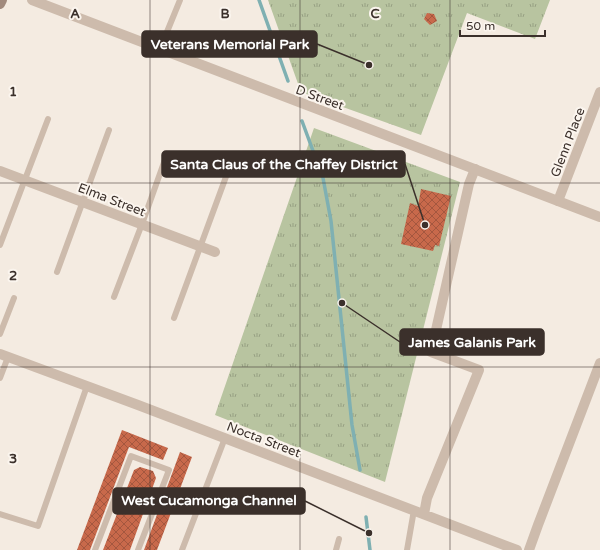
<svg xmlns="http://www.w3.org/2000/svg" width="600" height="550" viewBox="0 0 600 550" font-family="'Varela Round',sans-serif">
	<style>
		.park { fill: url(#park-tufts) }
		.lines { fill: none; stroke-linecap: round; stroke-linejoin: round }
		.stream { stroke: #7fb0b2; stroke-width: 3.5 }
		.building { fill: url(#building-cross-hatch) }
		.service { stroke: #cdbbac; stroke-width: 6 }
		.minor { stroke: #cdbbac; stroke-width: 10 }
		.tertiary { stroke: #cdbbac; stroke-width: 10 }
		.secondary { stroke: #a18a7d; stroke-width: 10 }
		.grid { fill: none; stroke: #3b302b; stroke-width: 1; stroke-opacity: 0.55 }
		.labels { text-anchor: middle; stroke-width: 4; stroke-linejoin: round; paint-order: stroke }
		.street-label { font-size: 13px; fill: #3b302b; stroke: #fbf5ee }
		.grid-label { font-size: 13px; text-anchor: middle; font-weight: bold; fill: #3b302b; stroke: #fbf5ee; stroke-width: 4; stroke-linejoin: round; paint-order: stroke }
		.leader { fill: none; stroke: #3b302b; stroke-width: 1.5 }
		.callout-dot { fill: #3b302b; stroke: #fbf5ee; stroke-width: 1.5 }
		.callout { fill: #3b302b; stroke: #3b302b; stroke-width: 1.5 }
		.callout-label { font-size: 14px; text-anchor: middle; font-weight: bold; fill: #fff }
	</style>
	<defs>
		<pattern id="park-tufts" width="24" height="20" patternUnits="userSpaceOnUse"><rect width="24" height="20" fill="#b8c4a0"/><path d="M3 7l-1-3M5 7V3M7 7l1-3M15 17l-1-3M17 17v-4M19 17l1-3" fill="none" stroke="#97a083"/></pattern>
		<pattern id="building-cross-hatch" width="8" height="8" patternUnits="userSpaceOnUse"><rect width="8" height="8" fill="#c8694b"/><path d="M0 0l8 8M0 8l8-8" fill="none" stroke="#a4573f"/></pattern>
	</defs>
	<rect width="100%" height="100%" fill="#f4ebe1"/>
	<path class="park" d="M 268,0 L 550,0 L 535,39 L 467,13 L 421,135 L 301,92 Z
		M 314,128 L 460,182 L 385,482 L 215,415 Z"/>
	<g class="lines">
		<path class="stream" d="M 259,0 L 288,81
			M 302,121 L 323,178 L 331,221 L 352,425 L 360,470
			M 366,517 L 370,550"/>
	</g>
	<path class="building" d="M 427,13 L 434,14 L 437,21 L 430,25 L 424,19 Z
		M 421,189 L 451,196 L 439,246 L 435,245 L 433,251 L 401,244 L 410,203 L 418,206 Z
		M 122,430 L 168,448 L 163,460 L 129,447 L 90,550 L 77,550 Z
		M 180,452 L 192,457 L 157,550 L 144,550 Z
		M 140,467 L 153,471 L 156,478 L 130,550 L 103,550 L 134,470 Z"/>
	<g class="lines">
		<path class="service" d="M 160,49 L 180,0
			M 0,245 L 48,119
			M 57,272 L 109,130
			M 114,297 L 142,224 L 167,154
			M 174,318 L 227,174
			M 0,334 L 14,298
			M 0,378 L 8,357
			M 0,514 L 38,526 L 87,386
			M 95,550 L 131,456 L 169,470 L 138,550
			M 182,550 L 225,438
			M 336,550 L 339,539
			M 407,550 L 414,510"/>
		<path class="minor" d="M 0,171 L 215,252
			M 558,201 L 600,92
			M 0,354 L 138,405 L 517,550
			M 424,514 L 427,498 L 479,370 L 431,352 L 469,184 L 475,169
			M 529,550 L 538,525 L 600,363"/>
		<path class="tertiary" d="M 32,0 L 600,217"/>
		<path class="secondary" d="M 0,4 L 2,0"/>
	</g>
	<path class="grid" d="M 150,0 L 150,550M 300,0 L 300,550M 450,0 L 450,550M 0,183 L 600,183M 0,367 L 600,367"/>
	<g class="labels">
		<g class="street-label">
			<text transform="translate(320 97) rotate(20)" y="5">D Street</text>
			<text transform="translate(567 142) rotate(-69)" y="5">Glenn Place</text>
			<text transform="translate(112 199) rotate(21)" y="5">Elma Street</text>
			<text transform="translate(264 439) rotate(21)" y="5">Nocta Street</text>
		</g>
	</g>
	<g class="grid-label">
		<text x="75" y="18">A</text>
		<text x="225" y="18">B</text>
		<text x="375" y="18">C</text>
		<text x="13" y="96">1</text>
		<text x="13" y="280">2</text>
		<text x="13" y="463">3</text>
	</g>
	<path class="leader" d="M369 65L317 44M425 225L405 164M342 303L400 342M369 533L305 501"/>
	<g class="callout-dot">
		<circle cx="369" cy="65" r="4"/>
		<circle cx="425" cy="225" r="4"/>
		<circle cx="342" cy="303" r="4"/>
		<circle cx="369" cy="533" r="4"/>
	</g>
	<g class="callout">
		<rect x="142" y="31" width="175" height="26" rx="4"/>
		<rect x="162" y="151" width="243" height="26" rx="4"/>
		<rect x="400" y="329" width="144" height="26" rx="4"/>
		<rect x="113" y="488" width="192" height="26" rx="4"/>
	</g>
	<g class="callout-label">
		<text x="230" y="49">Veterans Memorial Park</text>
		<text x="284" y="169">Santa Claus of the Chaffey District</text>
		<text x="472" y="347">James Galanis Park</text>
		<text x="209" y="505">West Cucamonga Channel</text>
	</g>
	<path d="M460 30v6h85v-6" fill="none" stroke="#3b302b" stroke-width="2"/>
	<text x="466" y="30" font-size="12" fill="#3b302b" stroke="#fbf5ee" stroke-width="3" paint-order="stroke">50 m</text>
</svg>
